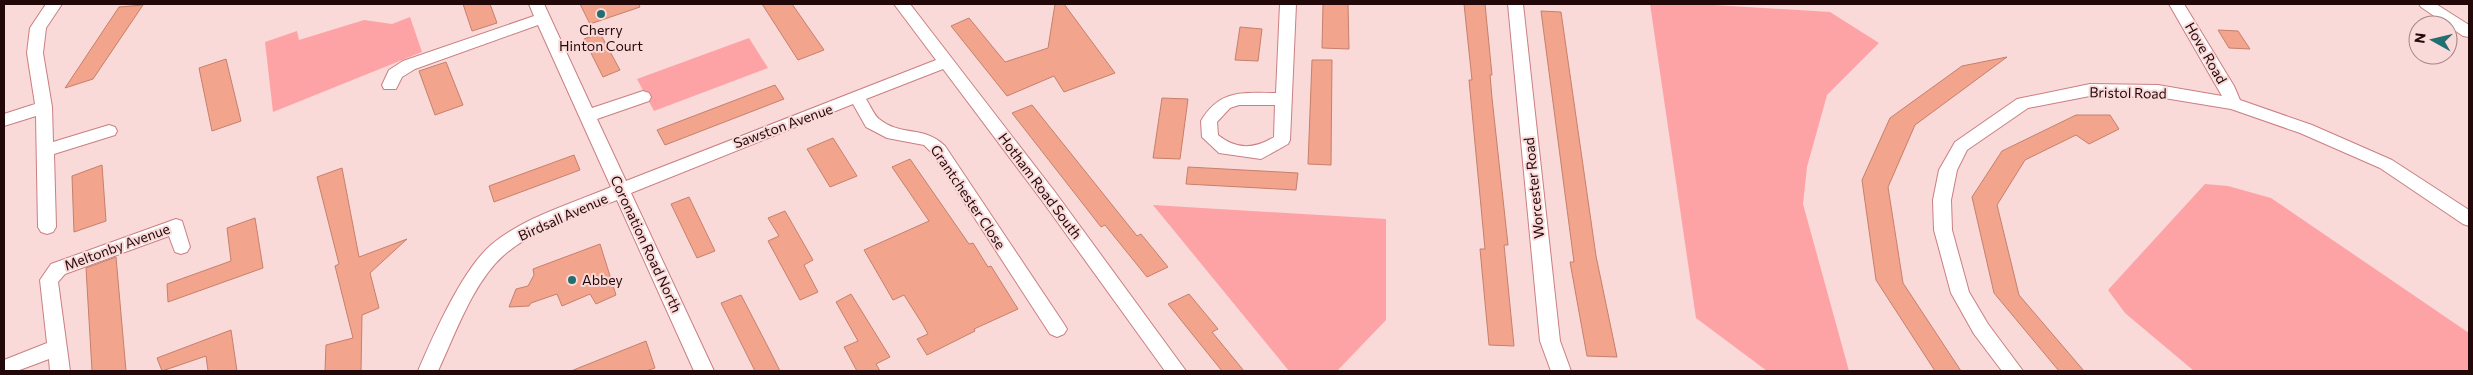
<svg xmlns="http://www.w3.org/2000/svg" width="2473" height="375" viewBox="0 0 2473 375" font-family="Commissioner,sans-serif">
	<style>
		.green { fill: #fda3a6 }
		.building { fill: #f2a48d; stroke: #c6806b }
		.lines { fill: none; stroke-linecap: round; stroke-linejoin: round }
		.minor-casing { stroke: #ca7f81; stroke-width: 2 }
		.minor { fill: #fff; fill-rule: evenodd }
		.poi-dot { fill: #236e70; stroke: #fad9d9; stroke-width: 2 }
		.labels { text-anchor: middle; stroke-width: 4; stroke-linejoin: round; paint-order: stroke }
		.poi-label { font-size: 14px; fill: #23080a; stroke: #fad9d9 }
		.street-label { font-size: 14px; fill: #23080a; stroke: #fad9d9 }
	</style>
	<rect width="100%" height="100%" fill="#fad9d9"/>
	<path class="green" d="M 1650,4 L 1697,4 L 1830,12 L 1879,43 L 1827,95 L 1807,167 L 1803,204 L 1849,371 L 1767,371 L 1696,318 Z
		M 410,17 L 422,52 L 273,112 L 265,42 L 297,31 L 299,40 L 364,20 L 392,24 Z
		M 749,38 L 768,68 L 654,111 L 637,79 Z
		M 2205,184 L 2228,186 L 2271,198 L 2469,333 L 2469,371 L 2194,371 L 2125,313 L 2108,290 Z
		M 1153,205 L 1386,219 L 1386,320 L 1337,371 L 1289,371 Z"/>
	<path class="building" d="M 463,4 L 490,4 L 497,23 L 472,31 Z
		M 580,4 L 639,4 L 640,7 L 590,24 Z
		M 762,4 L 792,4 L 824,50 L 798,60 Z
		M 1055,4 L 1064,4 L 1115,73 L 1064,92 L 1054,76 L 1007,96 L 951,26 L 969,18 L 1005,62 L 1048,48 Z
		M 1323,4 L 1348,4 L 1349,49 L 1322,48 Z
		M 1464,4 L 1485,4 L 1492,75 L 1490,75 L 1492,98 L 1508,245 L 1504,245 L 1514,346 L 1489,345 L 1480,249 L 1485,249 L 1469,80 L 1472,80 Z
		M 143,5 L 93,79 L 65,88 L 119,7 Z
		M 1541,11 L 1561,12 L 1596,256 L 1617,357 L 1587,356 L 1570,262 L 1574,262 Z
		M 1240,27 L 1262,29 L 1258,61 L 1235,60 Z
		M 2218,30 L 2238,31 L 2250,49 L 2229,48 Z
		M 600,33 L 620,70 L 603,77 L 584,39 Z
		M 2007,57 L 1915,125 L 1888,187 L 1903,283 L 1961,371 L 1935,371 L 1876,280 L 1862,180 L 1890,118 L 1962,66 Z
		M 226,59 L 241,121 L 212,131 L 199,68 Z
		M 1312,60 L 1332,60 L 1331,165 L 1308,164 Z
		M 446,62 L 463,105 L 435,115 L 419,71 Z
		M 775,85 L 784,99 L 665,145 L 657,130 Z
		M 1162,98 L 1188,99 L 1180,159 L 1153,158 Z
		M 1032,105 L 1137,236 L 1141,234 L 1168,267 L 1147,277 L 1105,225 L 1101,227 L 1012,113 Z
		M 2076,115 L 2110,115 L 2119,129 L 2089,144 L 2076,135 L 2025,160 L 1997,205 L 2019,295 L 2084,371 L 2059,371 L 1994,293 L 1972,197 L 2002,151 Z
		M 833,138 L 857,176 L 830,187 L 807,149 Z
		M 574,155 L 580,170 L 494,202 L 489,186 Z
		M 910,159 L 969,244 L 973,243 L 988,267 L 991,266 L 1018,309 L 974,329 L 975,331 L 927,355 L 917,339 L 928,334 L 923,325 L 904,295 L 893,300 L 864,250 L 929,221 L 892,167 Z
		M 102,165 L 106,221 L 74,232 L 72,176 Z
		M 1188,167 L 1298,173 L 1296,190 L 1186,184 Z
		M 342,168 L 359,257 L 407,239 L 370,273 L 379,308 L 362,315 L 361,371 L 325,371 L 326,345 L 353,338 L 335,266 L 339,264 L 317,177 Z
		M 689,197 L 715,251 L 697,258 L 671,204 Z
		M 785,211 L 813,260 L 804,265 L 818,292 L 800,300 L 768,241 L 779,236 L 768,218 Z
		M 255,218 L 263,268 L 168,302 L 167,284 L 231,261 L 227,228 Z
		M 600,244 L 616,295 L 596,304 L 590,294 L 562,306 L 557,294 L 531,303 L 529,306 L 509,307 L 516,289 L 528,286 L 534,275 L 533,269 Z
		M 116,257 L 126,371 L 92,371 L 86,268 Z
		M 851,294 L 890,357 L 876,364 L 880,371 L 857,371 L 844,347 L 858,341 L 836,302 Z
		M 1189,294 L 1218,329 L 1212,332 L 1244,371 L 1222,371 L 1168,304 Z
		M 741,295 L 768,347 L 780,371 L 755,371 L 721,303 Z
		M 231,330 L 237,371 L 208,371 L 206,356 L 162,371 L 157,358 Z
		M 646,341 L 655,368 L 646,371 L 571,371 Z"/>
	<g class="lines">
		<g class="minor-casing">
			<path id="minor" d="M 46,4 L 62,4 L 46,28 L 43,53 L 52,107 L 53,142 L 109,125 L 115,127 L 117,131 L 115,135 L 54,154 L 56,227 L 53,232 L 47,234 L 41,232 L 38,227 L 36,116 L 4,126 L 4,114 L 35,104 L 27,53 L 30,28 Z
				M 529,4 L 544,4 L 592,108 L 643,91 L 649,93 L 651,97 L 649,101 L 597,119 L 626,181 L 936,60 L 894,4 L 910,4 L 1055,192 L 1186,371 L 1165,371 L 1043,202 L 943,69 L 866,99 C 870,105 874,115 879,119 C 901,137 924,125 945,146 L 1064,324 L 1067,329 L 1064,334 L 1057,337 L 1050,334 L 933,154 L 924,145 L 887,138 L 866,127 L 853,104 L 631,193 L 714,371 L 694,371 L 617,200 C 579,215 535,228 504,255 C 473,282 455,335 438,371 L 418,371 C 433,336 462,270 491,245 C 524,217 571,204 611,187 L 538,25 L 415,69 L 402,77 L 396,89 L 384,89 L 382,85 L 389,70 L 403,61 L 534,16 Z
				M 1280,4 L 1296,4 L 1290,140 L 1288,144 L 1261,159 L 1219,153 L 1202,137 L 1201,121 C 1220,89 1243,93 1276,93 ZM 1239,105 L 1275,105 L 1274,137 C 1254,149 1237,150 1218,135 L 1217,122 L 1230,108 Z
				M 1508,4 L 1523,4 L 1560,341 L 1571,371 L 1551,371 L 1540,341 Z
				M 2169,4 L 2184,4 L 2234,86 L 2240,100 L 2312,125 L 2392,160 L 2469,210 L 2469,226 L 2463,224 L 2380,168 L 2300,133 L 2231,109 L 2158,97 L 2090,96 L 2028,108 L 1967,150 L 1957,170 L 1951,200 L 1952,230 L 1969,292 L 1988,324 L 2023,371 L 2002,371 L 1974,334 L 1951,293 L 1934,230 L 1933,200 L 1939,170 L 1955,142 L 2017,99 L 2090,84 L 2158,85 L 2222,96 Z
				M 2419,4 L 2436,4 L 2469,25 L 2469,37 L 2463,36 L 2421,7 Z
				M 176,219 L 182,221 L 190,247 L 187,252 L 181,254 L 175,252 L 169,236 L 65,274 L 58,282 L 70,371 L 50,371 L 49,359 L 17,371 L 4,371 L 4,360 L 47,343 L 40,280 L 51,264 Z"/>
		</g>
		<use href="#minor" class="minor"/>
	</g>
	<g class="poi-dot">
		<circle cx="601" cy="14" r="5"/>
		<circle cx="572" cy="280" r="5"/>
	</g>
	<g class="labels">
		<g class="poi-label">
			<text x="601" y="35">Cherry<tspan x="601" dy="16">Hinton Court</tspan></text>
			<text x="582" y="285" text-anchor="start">Abbey</text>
		</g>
		<g class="street-label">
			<text transform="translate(2206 53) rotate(60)" y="5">Hove Road</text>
			<text transform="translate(2128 93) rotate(1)" y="5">Bristol Road</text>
			<text transform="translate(783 126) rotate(-20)" y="5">Sawston Avenue</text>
			<text transform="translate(1040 186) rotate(53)" y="5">Hotham Road South</text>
			<text transform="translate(1534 188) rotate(-96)" y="5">Worcester Road</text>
			<text transform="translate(968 197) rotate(56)" y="5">Grantchester Close</text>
			<text transform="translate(563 217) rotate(-24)" y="5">Birdsall Avenue</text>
			<text transform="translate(646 244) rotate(65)" y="5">Coronation Road North</text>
			<text transform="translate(117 247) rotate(-20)" y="5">Meltonby Avenue</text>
		</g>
	</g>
	<rect width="2473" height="375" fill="none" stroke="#23080a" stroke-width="10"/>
	<g transform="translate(2433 40) rotate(278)"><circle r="24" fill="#fad9d9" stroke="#a48586"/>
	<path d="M0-4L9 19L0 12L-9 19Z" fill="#236e70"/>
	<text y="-8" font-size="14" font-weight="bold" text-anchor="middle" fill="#23080a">N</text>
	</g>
</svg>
